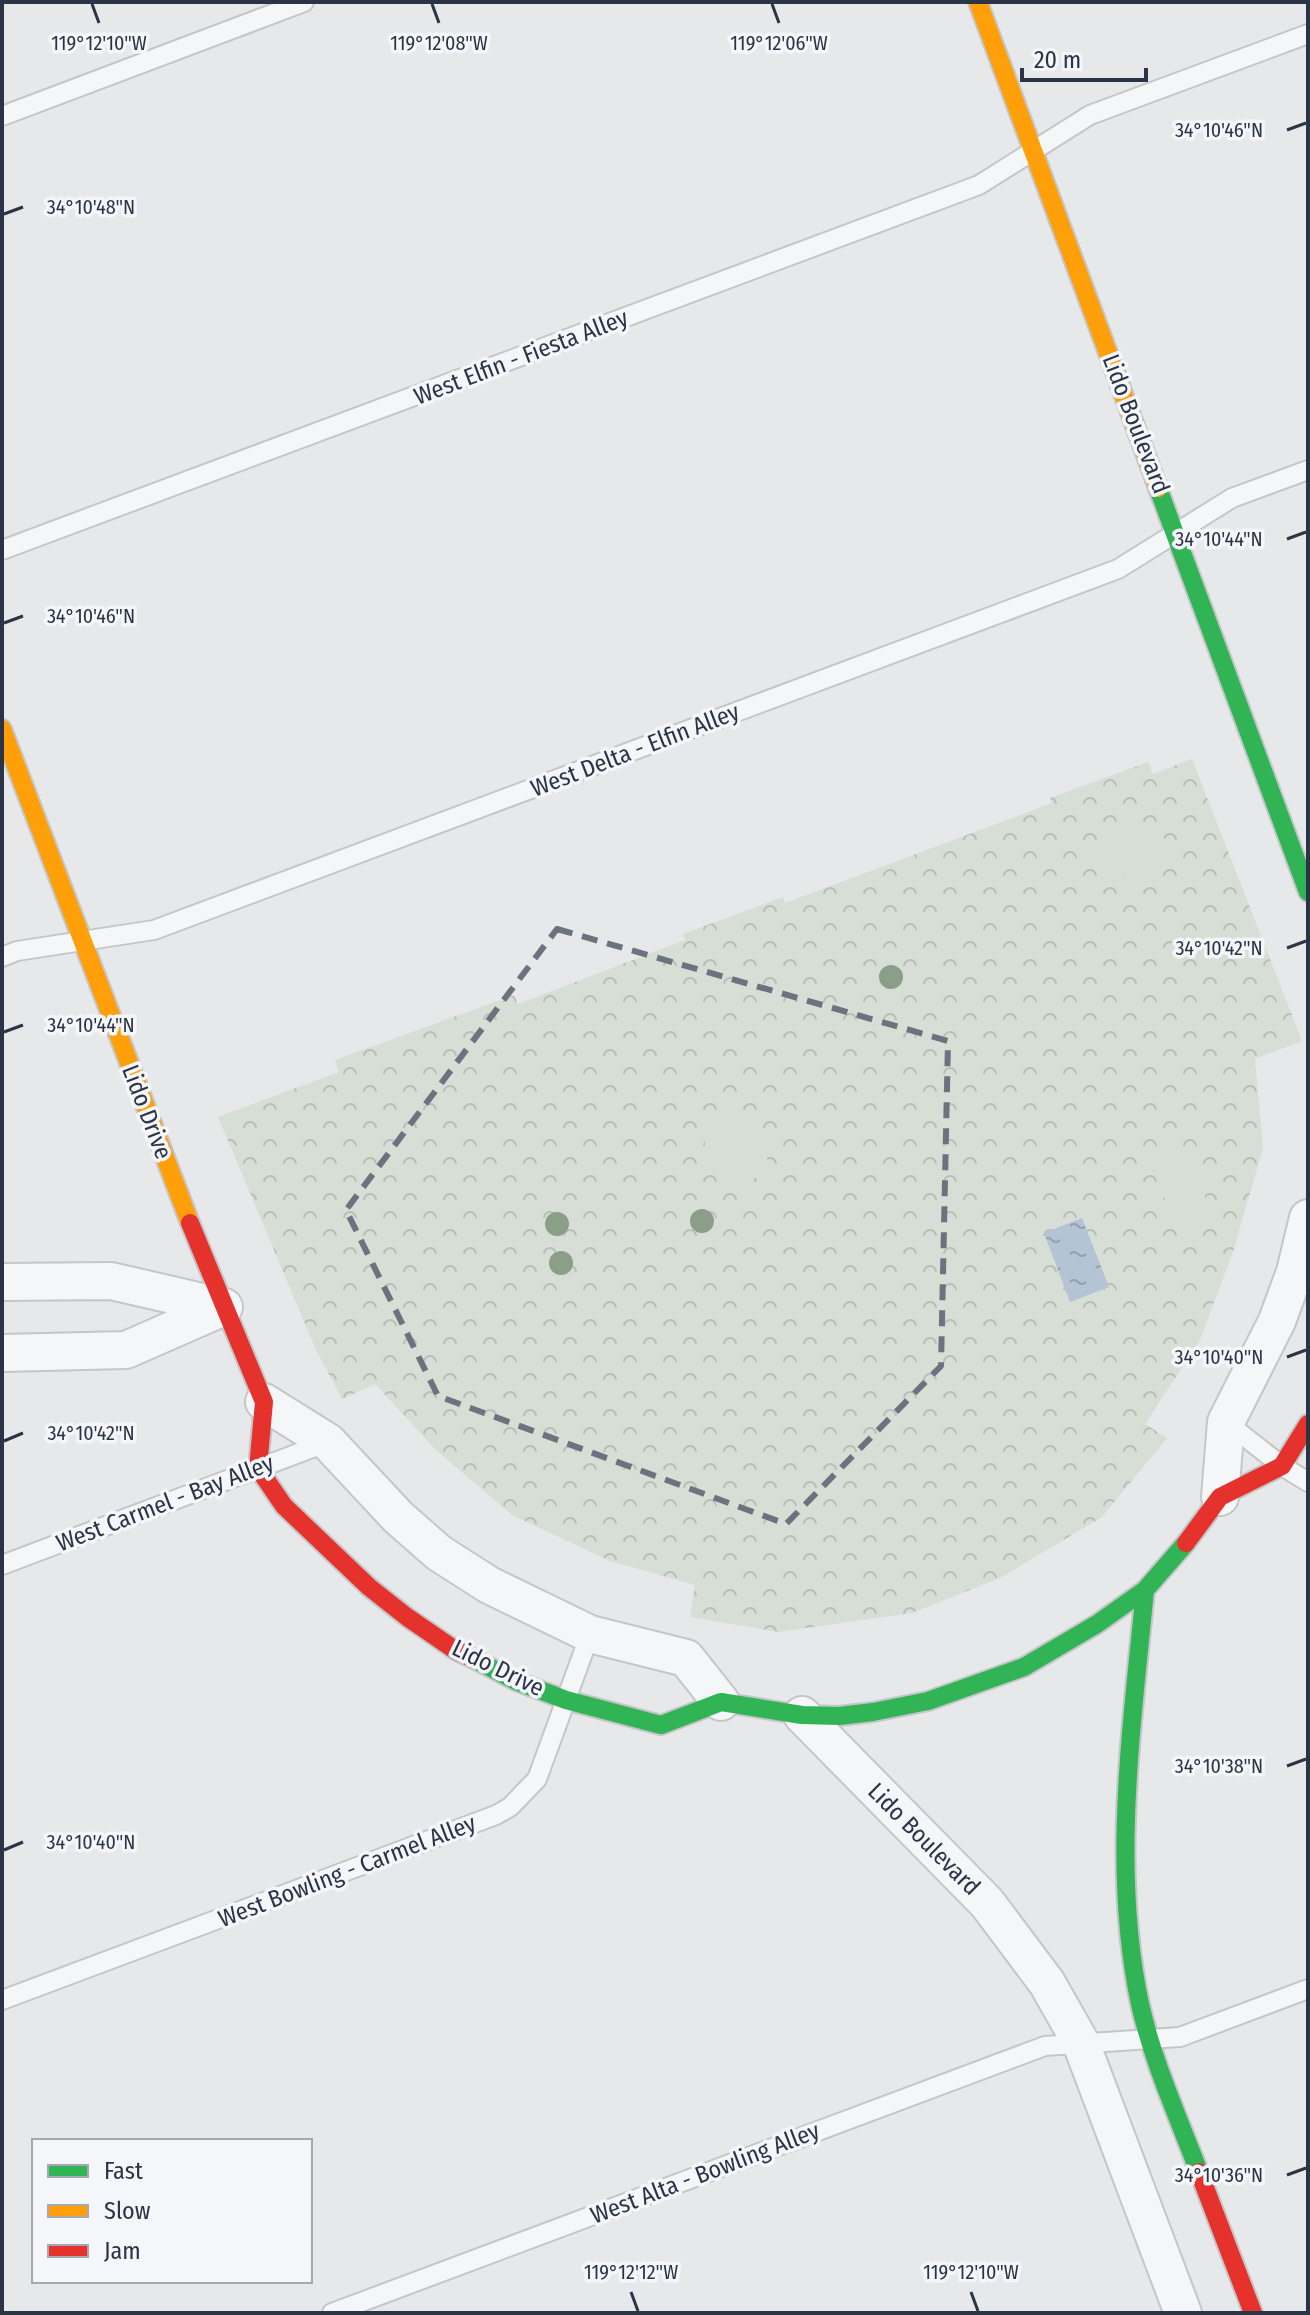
<svg xmlns="http://www.w3.org/2000/svg" width="1310" height="2315" viewBox="0 0 1310 2315" font-family="'Fira Sans Condensed',sans-serif">
	<style>
		.park { fill: url(#park-crowns) }
		.pitch { fill: #d6ded6 }
		.water { fill: url(#water-ripples) }
		.lines { fill: none; stroke-linecap: round; stroke-linejoin: round }
		.lane-casing { stroke: #c4c6c8; stroke-width: 22 }
		.street-casing { stroke: #c4c6c8; stroke-width: 40 }
		.fast-casing { stroke: #c4c6c8; stroke-width: 22 }
		.slow-casing { stroke: #c4c6c8; stroke-width: 22 }
		.jam-casing { stroke: #c4c6c8; stroke-width: 22 }
		.lane { stroke: #f5f6f7; stroke-width: 18 }
		.street { stroke: #f5f6f7; stroke-width: 36 }
		.fast { stroke: #30b455; stroke-width: 18 }
		.slow { stroke: #ff9f0a; stroke-width: 18 }
		.jam { stroke: #e5322d; stroke-width: 18 }
		.tree { fill: #8a9e88 }
		.marked { fill: none; stroke: #6c737f; stroke-width: 6; stroke-dasharray: 16 10; stroke-linejoin: round }
		.ticks { fill: none; stroke: #2b3445; stroke-width: 3 }
		.labels { text-anchor: middle; stroke-width: 7; stroke-linejoin: round; paint-order: stroke }
		.street-label { font-size: 24px; fill: #2b3445; stroke: #f4f6f9 }
		.ticks-label { font-size: 20px; text-anchor: middle; fill: #2b3445; stroke: #f4f6f9; stroke-width: 7; stroke-linejoin: round; paint-order: stroke }
	</style>
	<defs>
		<pattern id="park-crowns" width="20" height="18" patternUnits="userSpaceOnUse" patternTransform="scale(2)"><rect width="20" height="18" fill="#d6ded6"/><path d="M2 6a3 3 0 1 1 6 0M12 15a3 3 0 1 1 6 0" fill="none" stroke="#b8bfb9"/></pattern>
		<pattern id="water-ripples" width="26" height="14" patternUnits="userSpaceOnUse" patternTransform="scale(2)"><rect width="26" height="14" fill="#b4c4d5"/><path d="M2 4q2-2 4 0t4 0M15 11q2-2 4 0t4 0" fill="none" stroke="#93a0af"/></pattern>
	</defs>
	<rect width="100%" height="100%" fill="#e6e8ea"/>
	<path class="park" d="M 1192,759 L 1302,1041 L 1255,1059 L 1263,1148 L 1233,1252 L 1200,1340 L 1145,1424 L 1167,1438 L 1102,1517 L 1002,1577 L 912,1613 L 778,1632 L 690,1617 L 695,1585 L 610,1561 L 512,1515 L 437,1451 L 375,1384 L 342,1399 L 316,1350 L 218,1117 L 339,1072 L 335,1060 L 514,995 L 518,1004 L 685,940 L 683,934 L 783,897 L 785,903 L 1052,803 L 1050,798 L 1148,762 L 1153,774 Z"/>
	<path class="pitch" d="M 1144,824 L 1161,831 L 1169,849 L 1160,868 L 1143,878 L 1105,873 L 1091,861 L 1097,840 L 1122,826 Z
		M 726,1110 L 755,1119 L 768,1149 L 766,1170 C 742,1190 723,1188 710,1159 C 708,1155 705,1152 705,1147 C 704,1140 709,1129 710,1122 Z
		M 1185,1150 C 1206,1167 1205,1191 1206,1216 L 1197,1226 L 1181,1225 C 1163,1198 1136,1160 1185,1150 Z"/>
	<path class="water" d="M 1082,1218 L 1109,1287 L 1070,1302 L 1044,1233 Z"/>
	<g class="lines">
		<g class="lane-casing">
			<path id="lane" d="M 2,116 L 304,2
				M 2,550 L 979,185 L 1090,115 L 1308,34
				M 2,957 L 17,951 L 154,930 L 1118,569 L 1232,498 L 1308,470
				M 1226,1422 L 1282,1466 L 1308,1482
				M 2,1565 L 328,1442
				M 2,2000 L 496,1815 L 510,1807 L 537,1779 L 590,1634
				M 332,2313 L 1045,2046 L 1180,2037 L 1308,1989"/>
		</g>
		<g class="street-casing">
			<path id="street" d="M 2,1282 L 111,1281 L 224,1307
				M 2,1353 L 126,1350 L 224,1307
				M 264,1402 L 328,1442 L 398,1517 L 439,1553 L 489,1585 L 590,1634 L 686,1658 L 721,1702
				M 1220,1497 L 1226,1422 L 1277,1321 L 1295,1272 L 1308,1218
				M 802,1715 L 987,1903 L 1047,1983 L 1081,2043 L 1183,2313"/>
		</g>
		<g class="fast-casing">
			<path id="fast" d="M 1158,488 L 1308,892
				M 1145,1590 C 1132,1726 1111,1869 1140,2004 C 1153,2062 1178,2117 1199,2172
				M 474,1659 L 516,1681 L 566,1700 L 661,1725 L 721,1702 L 802,1715 L 839,1716 L 873,1712 L 928,1701 L 1024,1667 L 1097,1624 L 1145,1590 L 1186,1543"/>
		</g>
		<g class="slow-casing">
			<path id="slow" d="M 978,2 L 1158,488
				M 2,729 L 190,1223"/>
		</g>
		<g class="jam-casing">
			<path id="jam" d="M 190,1223 L 264,1402 L 258,1468 L 284,1506 L 369,1587 L 407,1617 L 455,1650 L 474,1659
				M 1186,1543 L 1220,1497 L 1282,1466 L 1308,1424
				M 1199,2172 L 1253,2313"/>
		</g>
		<use href="#lane" class="lane"/>
		<use href="#street" class="street"/>
		<use href="#fast" class="fast"/>
		<use href="#slow" class="slow"/>
		<use href="#jam" class="jam"/>
	</g>
	<g class="tree">
		<circle cx="891" cy="977" r="12"/>
		<circle cx="702" cy="1221" r="12"/>
		<circle cx="557" cy="1224" r="12"/>
		<circle cx="561" cy="1263" r="12"/>
	</g>
	<path class="marked" d="M 557,929 L 948,1041 L 941,1366 L 786,1524 L 438,1396 L 346,1210 Z"/>
	<path class="ticks" d="M 92,4 L 99,23M 432,4 L 439,23M 772,4 L 779,23M 1287,130 L 1306,123M 4,214 L 23,207M 1287,539 L 1306,532M 4,623 L 23,616M 1287,948 L 1306,941M 4,1032 L 23,1025M 1287,1357 L 1306,1350M 4,1441 L 23,1433M 1287,1766 L 1306,1759M 4,1850 L 23,1842M 1287,2175 L 1306,2168M 631,2292 L 638,2311M 971,2292 L 978,2311"/>
	<g class="labels">
		<g class="street-label">
			<text transform="translate(521 357) rotate(-21)" y="8">West Elfin - Fiesta Alley</text>
			<text transform="translate(1136 424) rotate(69)" y="8">Lido Boulevard</text>
			<text transform="translate(635 750) rotate(-21)" y="8">West Delta - Elfin Alley</text>
			<text transform="translate(147 1112) rotate(69)" y="8">Lido Drive</text>
			<text transform="translate(165 1503) rotate(-21)" y="8">West Carmel - Bay Alley</text>
			<text transform="translate(498 1668) rotate(26)" y="8">Lido Drive</text>
			<text transform="translate(924 1839) rotate(45)" y="8">Lido Boulevard</text>
			<text transform="translate(347 1871) rotate(-21)" y="8">West Bowling - Carmel Alley</text>
			<text transform="translate(705 2173) rotate(-21)" y="8">West Alta - Bowling Alley</text>
		</g>
	</g>
	<g class="ticks-label">
		<text x="99" y="50">119°12'10"W</text>
		<text x="779" y="50">119°12'06"W</text>
		<text x="439" y="50">119°12'08"W</text>
		<text x="1219" y="137">34°10'46"N</text>
		<text x="91" y="214">34°10'48"N</text>
		<text x="1219" y="546">34°10'44"N</text>
		<text x="91" y="623">34°10'46"N</text>
		<text x="1219" y="955">34°10'42"N</text>
		<text x="91" y="1032">34°10'44"N</text>
		<text x="1219" y="1364">34°10'40"N</text>
		<text x="91" y="1440">34°10'42"N</text>
		<text x="1219" y="1773">34°10'38"N</text>
		<text x="91" y="1849">34°10'40"N</text>
		<text x="1219" y="2182">34°10'36"N</text>
		<text x="631" y="2279">119°12'12"W</text>
		<text x="971" y="2279">119°12'10"W</text>
	</g>
	<rect width="1310" height="2315" fill="none" stroke="#2b3445" stroke-width="8"/>
	<rect x="32" y="2139" width="280" height="144" fill="#f4f6f9" stroke="#a4a8b1" stroke-width="2"/>
	<rect x="48" y="2165" width="40" height="12" fill="#30b455" stroke="#a4a8b1" stroke-width="2"/>
	<text x="104" y="2179" font-size="24" fill="#2b3445">Fast</text>
	<rect x="48" y="2205" width="40" height="12" fill="#ff9f0a" stroke="#a4a8b1" stroke-width="2"/>
	<text x="104" y="2219" font-size="24" fill="#2b3445">Slow</text>
	<rect x="48" y="2245" width="40" height="12" fill="#e5322d" stroke="#a4a8b1" stroke-width="2"/>
	<text x="104" y="2259" font-size="24" fill="#2b3445">Jam</text>
	<path d="M1022 68v12h124v-12" fill="none" stroke="#2b3445" stroke-width="4"/>
	<text x="1034" y="68" font-size="24" fill="#2b3445" stroke="#f4f6f9" stroke-width="6" paint-order="stroke">20 m</text>
</svg>
